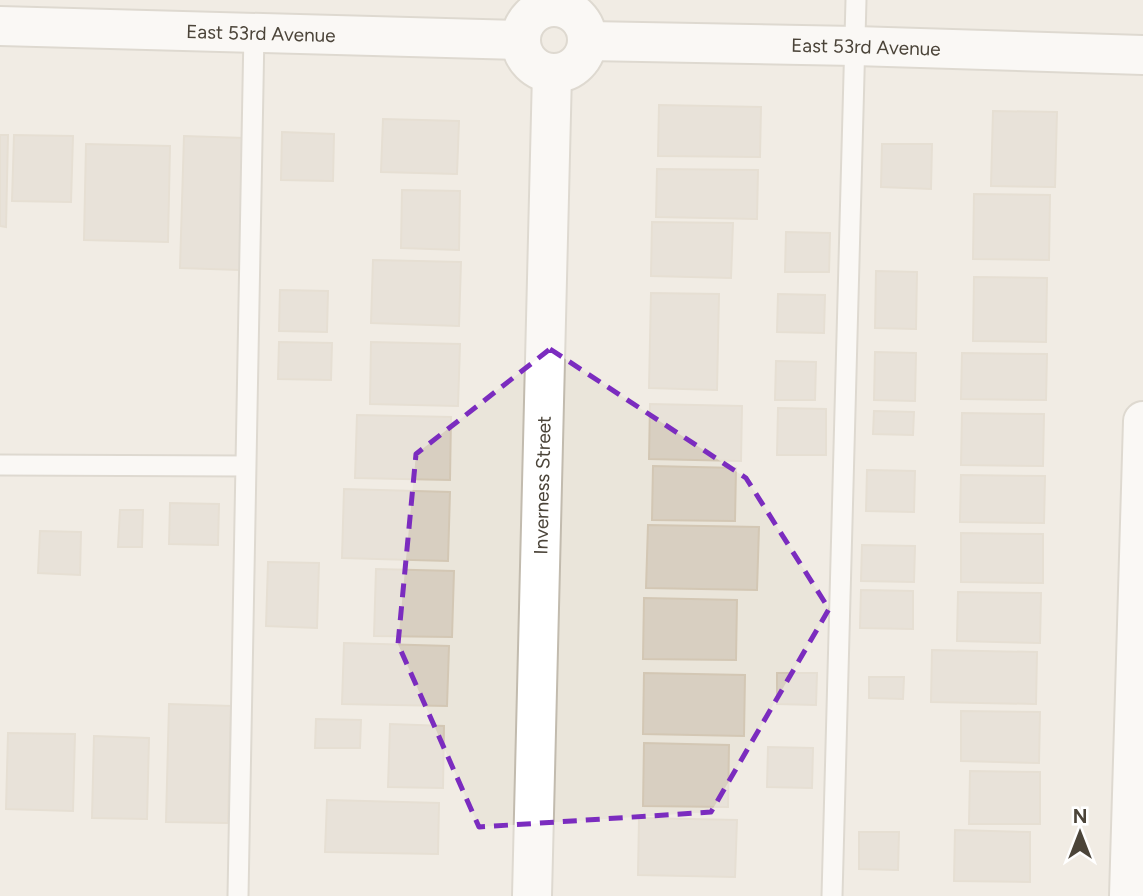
<svg xmlns="http://www.w3.org/2000/svg" width="1143" height="896" viewBox="0 0 1143 896" font-family="Figtree,sans-serif">
	<style>
		.residential { fill: #eae5da }
		.building { fill: #d8cfc1; stroke: #d3c7b4; stroke-width: 2 }
		.lines { fill: none; stroke-linecap: round; stroke-linejoin: round }
		.lane-casing { stroke: #c2bbae; stroke-width: 23 }
		.street-casing { stroke: #c2bbae; stroke-width: 42 }
		.lane { stroke: #fff; stroke-width: 19 }
		.street { stroke: #fff; stroke-width: 38 }
		.marked { fill: none; stroke: #7b2cbf; stroke-width: 5; stroke-dasharray: 14 9; stroke-linejoin: round }
		.labels { text-anchor: middle; stroke-width: 5; stroke-linejoin: round; paint-order: stroke }
		.street-label { font-size: 19px; fill: #4b4439; stroke: #fff }
	</style>
	<rect width="100%" height="100%" fill="#f6f3ec"/>
	<path class="residential" d="M 0,0 L 1143,0 L 1143,896 L 0,896 Z"/>
	<path class="building" d="M 659,105 L 761,107 L 760,157 L 658,156 Z
		M 993,111 L 1057,112 L 1055,187 L 991,186 Z
		M 383,119 L 459,121 L 457,174 L 381,172 Z
		M 282,132 L 334,134 L 333,181 L 281,180 Z
		M 0,135 L 8,135 L 6,227 L 0,226 Z
		M 14,135 L 73,136 L 71,202 L 12,201 Z
		M 184,136 L 244,138 L 240,270 L 180,268 Z
		M 86,144 L 170,146 L 168,242 L 84,240 Z
		M 882,144 L 932,144 L 931,189 L 881,187 Z
		M 657,169 L 758,170 L 757,219 L 656,217 Z
		M 402,190 L 460,191 L 459,250 L 401,248 Z
		M 974,194 L 1050,195 L 1049,260 L 973,259 Z
		M 652,222 L 733,223 L 731,278 L 651,276 Z
		M 786,232 L 830,233 L 829,272 L 785,272 Z
		M 373,260 L 461,262 L 459,326 L 371,323 Z
		M 876,271 L 917,272 L 916,329 L 875,328 Z
		M 974,277 L 1047,278 L 1046,342 L 973,341 Z
		M 280,290 L 328,291 L 327,332 L 279,331 Z
		M 651,293 L 719,294 L 717,390 L 649,388 Z
		M 778,294 L 825,295 L 824,333 L 777,332 Z
		M 279,342 L 332,343 L 331,380 L 278,379 Z
		M 371,342 L 460,344 L 458,406 L 370,404 Z
		M 875,352 L 916,353 L 915,401 L 874,400 Z
		M 962,353 L 1047,354 L 1046,400 L 961,399 Z
		M 776,361 L 816,362 L 815,400 L 775,400 Z
		M 650,404 L 742,406 L 741,461 L 649,459 Z
		M 778,408 L 826,409 L 826,455 L 777,455 Z
		M 874,411 L 914,412 L 913,435 L 873,434 Z
		M 962,413 L 1044,414 L 1043,466 L 961,465 Z
		M 357,415 L 451,417 L 450,480 L 355,478 Z
		M 653,466 L 736,468 L 735,521 L 652,520 Z
		M 867,470 L 915,471 L 914,512 L 866,511 Z
		M 961,475 L 1045,476 L 1044,523 L 960,522 Z
		M 344,489 L 450,492 L 448,561 L 342,558 Z
		M 170,503 L 219,504 L 218,545 L 169,544 Z
		M 120,510 L 143,510 L 142,547 L 118,547 Z
		M 648,525 L 759,527 L 757,590 L 646,588 Z
		M 40,531 L 81,532 L 80,575 L 38,573 Z
		M 961,533 L 1043,534 L 1043,583 L 961,582 Z
		M 862,545 L 915,546 L 914,582 L 861,581 Z
		M 268,562 L 319,563 L 317,628 L 266,626 Z
		M 376,569 L 454,571 L 452,637 L 374,636 Z
		M 861,590 L 913,591 L 913,629 L 860,628 Z
		M 958,592 L 1041,593 L 1040,643 L 957,641 Z
		M 644,598 L 737,600 L 736,660 L 643,659 Z
		M 344,643 L 449,646 L 447,706 L 342,704 Z
		M 932,650 L 1037,652 L 1036,704 L 931,702 Z
		M 644,673 L 745,675 L 744,736 L 643,734 Z
		M 777,673 L 817,673 L 816,705 L 777,704 Z
		M 869,677 L 904,677 L 903,699 L 869,698 Z
		M 169,704 L 231,706 L 228,823 L 166,822 Z
		M 961,711 L 1040,712 L 1039,763 L 961,761 Z
		M 316,719 L 361,720 L 360,748 L 315,748 Z
		M 390,724 L 444,726 L 443,788 L 388,787 Z
		M 8,733 L 75,734 L 73,811 L 6,809 Z
		M 94,736 L 149,738 L 147,819 L 92,818 Z
		M 644,743 L 729,745 L 728,807 L 643,806 Z
		M 768,747 L 813,748 L 812,788 L 767,787 Z
		M 970,771 L 1040,772 L 1040,824 L 969,824 Z
		M 327,800 L 439,803 L 438,854 L 325,852 Z
		M 639,818 L 737,820 L 735,877 L 638,875 Z
		M 955,830 L 1030,832 L 1030,882 L 954,881 Z
		M 859,832 L 899,832 L 898,870 L 859,869 Z"/>
	<g class="lines">
		<g class="lane-casing">
			<path id="lane" d="M 0,465 L 246,466
				M 238,896 L 254,32
				M 832,896 L 856,0"/>
		</g>
		<g class="street-casing">
			<g id="street">
				<circle cx="554" cy="40" r="33"/>
				<path id="s1" d="M 0,26 L 520,40"/>
				<path id="s2" d="M 588,41 L 855,46 L 1143,55"/>
				<path id="s3" d="M 532,896 L 552,73"/>
				<path d="M 1129,896 L 1143,421"/>
			</g>
		</g>
		<use href="#lane" class="lane"/>
		<use href="#street" class="street"/>
	</g>
	<path d="M0 0H1143V896H0ZM 550,349 L 746,478 L 829,609 L 711,812 L 479,827 L 398,644 L 416,454 Z" fill="#f6f3ec" fill-opacity=".55" fill-rule="evenodd"/>
	<path class="marked" d="M 550,349 L 746,478 L 829,609 L 711,812 L 479,827 L 398,644 L 416,454 Z"/>
	<g class="labels">
		<g class="street-label">
			<text dy="7" stroke="none"><textPath href="#s1" startOffset="261">East 53rd Avenue</textPath></text>
			<text dy="7" stroke="none"><textPath href="#s2" startOffset="278">East 53rd Avenue</textPath></text>
			<text dy="7" stroke="none"><textPath href="#s3" startOffset="411">Inverness Street</textPath></text>
		</g>
	</g>
	<g transform="translate(1080 833)" stroke="#ffffff" stroke-width="5" paint-order="stroke">
	<path d="M0-5L12 26L0 18L-12 26Z" fill="#4b4439"/>
	<text y="-10" font-size="19" font-weight="bold" text-anchor="middle" fill="#4b4439">N</text>
	</g>
</svg>
